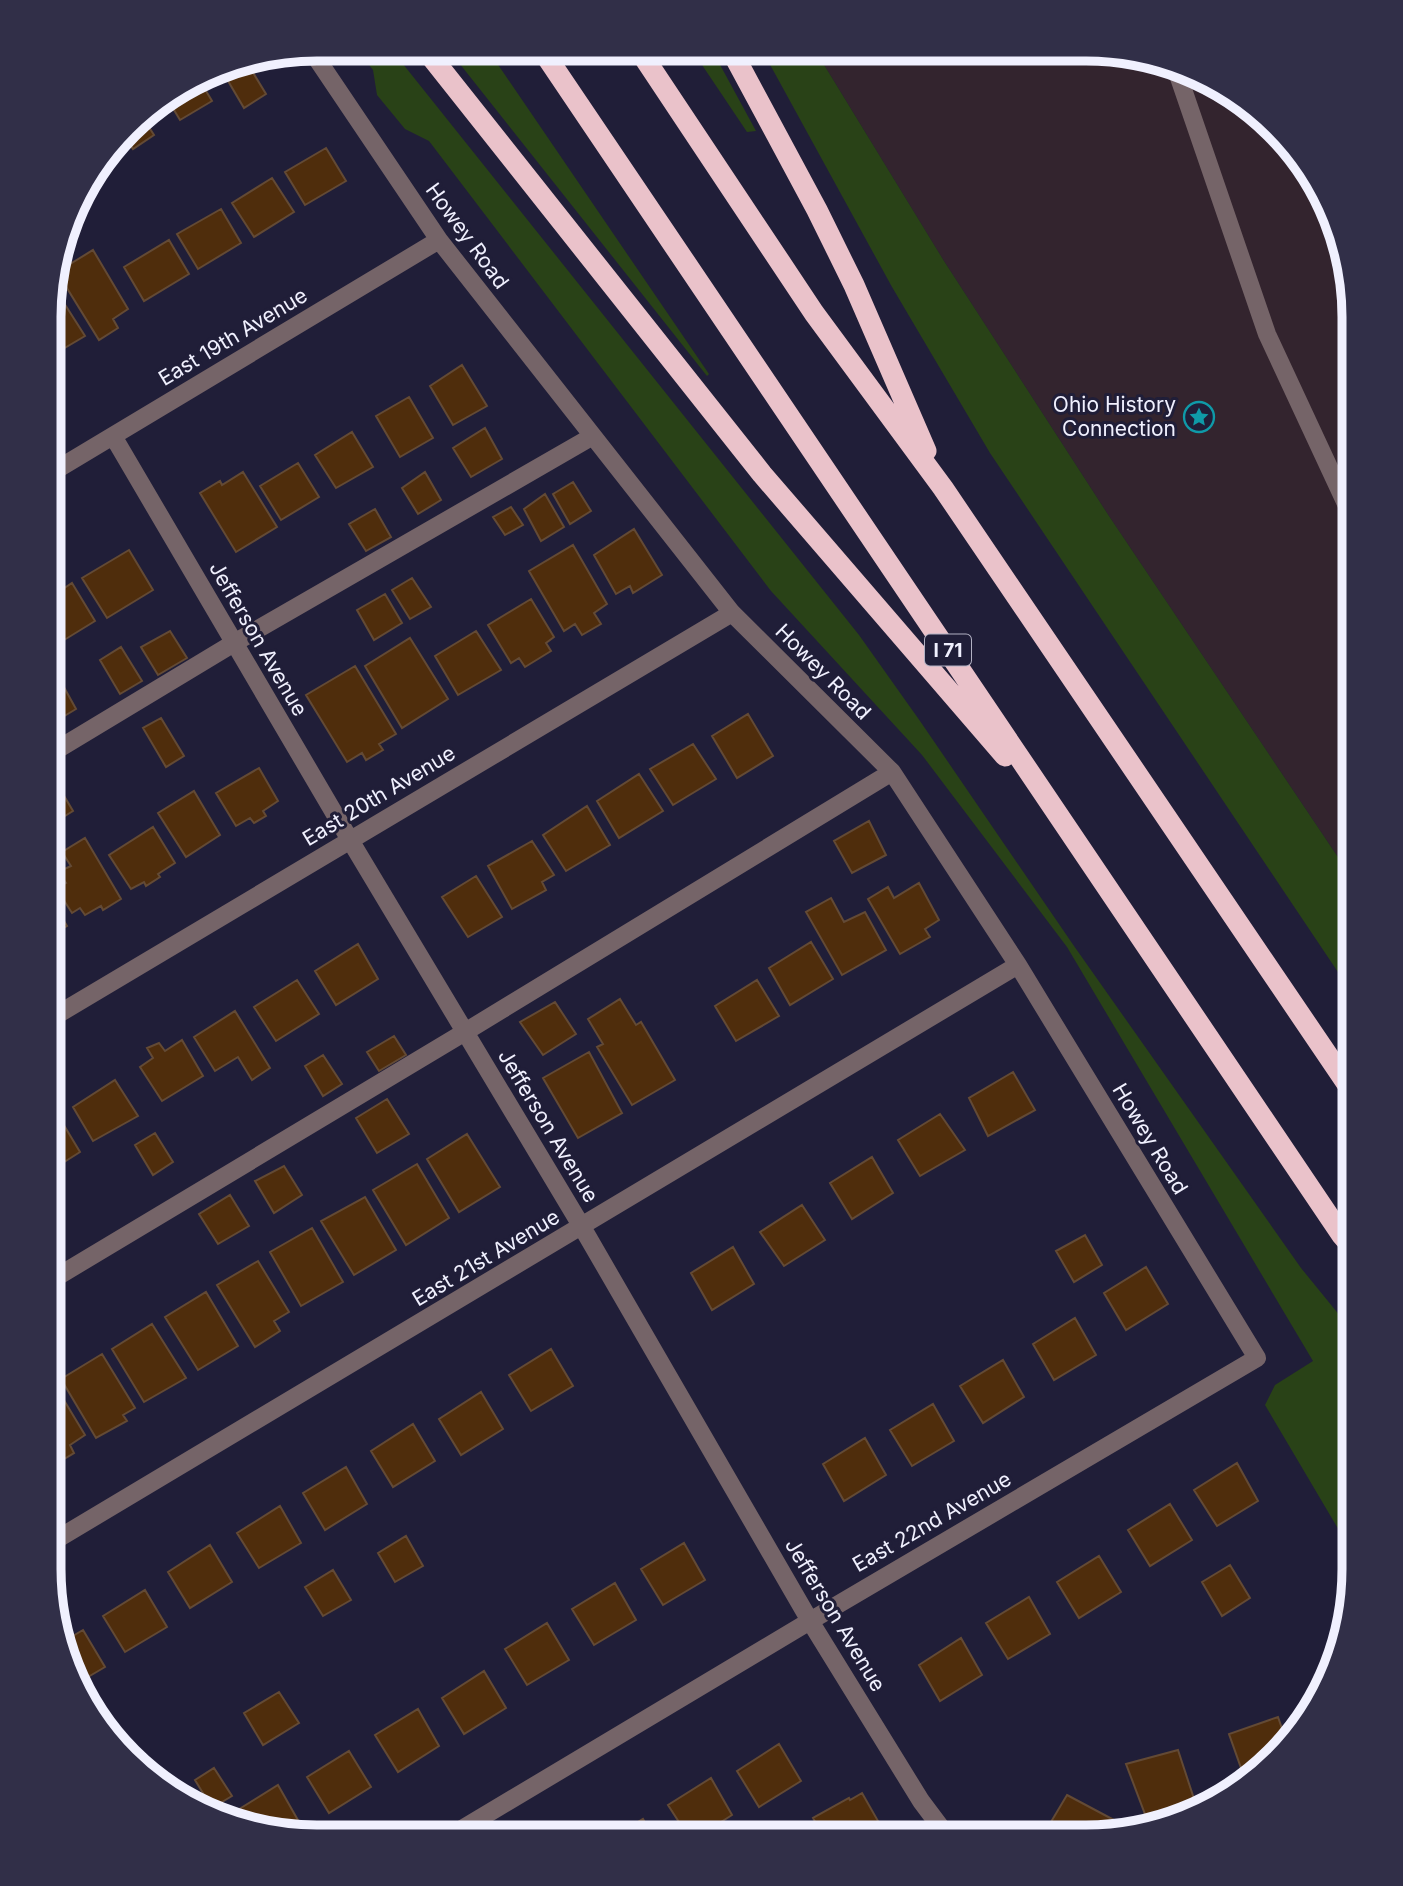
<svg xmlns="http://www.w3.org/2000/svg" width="1403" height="1886" viewBox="0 0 1403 1886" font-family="Inter,sans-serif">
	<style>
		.commercial { fill: #33242e }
		.green { fill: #294217 }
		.building { fill: #4f2d0c; stroke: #634a35; stroke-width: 2 }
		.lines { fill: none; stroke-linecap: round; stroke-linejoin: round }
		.minor { stroke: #756468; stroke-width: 18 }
		.highway { stroke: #eac2ca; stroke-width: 21 }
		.labels { text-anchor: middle; stroke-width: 6; stroke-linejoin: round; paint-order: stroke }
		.shield { fill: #201e38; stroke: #b2b1c3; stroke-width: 2 }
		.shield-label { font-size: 19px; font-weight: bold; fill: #f0f0fe }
		.street-label { font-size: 21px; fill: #f0f0fe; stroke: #201e38 }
		.poi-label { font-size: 21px; fill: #f0f0fe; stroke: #201e38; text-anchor: end }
		.rim { fill: none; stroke: #f0f0fe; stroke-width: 9 }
	</style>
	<rect width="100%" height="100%" fill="#201e38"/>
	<path class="commercial" d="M 815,50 L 1121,51 L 1188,69 L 1249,104 L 1326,198 L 1354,317 L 1354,881 L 1109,516 L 944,261 Z"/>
	<path class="green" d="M 357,49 L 391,49 L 859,635 L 920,721 L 1074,946 L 1301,1268 L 1354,1333 L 1353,1554 L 1265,1405 L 1275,1385 L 1313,1361 L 1067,947 L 922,755 L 771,591 L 429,141 L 405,129 L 377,95 L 373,70 Z
		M 448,49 L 488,50 L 709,374 L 707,376 Z
		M 692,50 L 712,50 L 756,131 L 747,132 Z
		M 762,50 L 815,50 L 944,261 L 1109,516 L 1354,881 L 1354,996 L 990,453 L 892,287 Z"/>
	<path class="building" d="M 246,61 L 266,94 L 244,108 L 221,69 L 231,63 Z
		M 200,81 L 212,101 L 180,120 L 168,100 Z
		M 141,115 L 154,135 L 133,149 L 124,136 Z
		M 326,148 L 346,181 L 305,205 L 285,172 Z
		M 272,178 L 294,212 L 254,237 L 232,203 Z
		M 221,209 L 241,243 L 198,269 L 177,234 Z
		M 169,240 L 189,274 L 144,301 L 124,267 Z
		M 93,250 L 128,309 L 113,319 L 118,328 L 99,340 L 57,272 Z
		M 64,303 L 85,336 L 51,356 L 51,310 Z
		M 462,365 L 487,406 L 453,425 L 430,386 Z
		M 409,397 L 433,438 L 400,457 L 376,416 Z
		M 485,428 L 502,459 L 471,477 L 453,448 Z
		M 352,432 L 373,467 L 336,488 L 315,455 Z
		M 298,463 L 319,497 L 281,520 L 260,486 Z
		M 243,472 L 277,527 L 236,552 L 200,493 L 220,481 L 222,485 Z
		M 425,472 L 441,500 L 418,514 L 402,488 Z
		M 573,482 L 591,511 L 570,524 L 553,494 Z
		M 545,494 L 564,527 L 541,541 L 524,509 Z
		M 511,507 L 523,525 L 505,535 L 493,517 Z
		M 375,509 L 391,537 L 366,551 L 349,524 Z
		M 634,529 L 662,575 L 633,593 L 630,586 L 616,594 L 594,555 Z
		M 573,545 L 607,604 L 594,613 L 601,624 L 582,635 L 575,624 L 564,631 L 529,571 Z
		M 129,550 L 153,590 L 107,618 L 82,578 Z
		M 412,578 L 431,607 L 410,619 L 392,590 Z
		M 72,583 L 95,621 L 56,645 L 51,637 L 51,597 Z
		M 385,594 L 402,623 L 374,640 L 357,610 Z
		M 531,599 L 554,637 L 546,643 L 551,651 L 525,667 L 519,658 L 511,663 L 488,625 Z
		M 170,631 L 187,658 L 158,675 L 141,647 Z
		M 476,631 L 501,670 L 458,695 L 435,656 Z
		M 410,638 L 448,699 L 402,728 L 365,666 Z
		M 121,647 L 142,681 L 120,694 L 100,660 Z
		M 355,666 L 396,734 L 379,744 L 383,750 L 366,760 L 362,753 L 347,762 L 306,695 Z
		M 60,680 L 76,709 L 51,724 L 51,686 Z
		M 748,714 L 773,756 L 737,778 L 712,736 Z
		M 161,718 L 184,756 L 166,767 L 143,728 Z
		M 693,744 L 716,779 L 673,805 L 650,769 Z
		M 259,768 L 278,801 L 263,811 L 266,816 L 254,823 L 250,818 L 236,826 L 216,793 Z
		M 639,774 L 663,811 L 619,838 L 597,801 Z
		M 57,784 L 73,811 L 55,822 L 50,813 L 50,788 Z
		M 194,791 L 220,835 L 186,857 L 158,813 Z
		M 587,806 L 610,845 L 566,871 L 543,835 Z
		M 869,821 L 886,855 L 852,873 L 834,841 Z
		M 153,827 L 175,863 L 158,874 L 160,877 L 146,886 L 144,882 L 131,889 L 109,855 Z
		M 85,838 L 121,899 L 103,910 L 101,906 L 85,915 L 80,908 L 72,913 L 56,888 L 66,883 L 58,872 L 71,866 L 62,852 Z
		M 532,841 L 554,875 L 542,882 L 546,890 L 512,909 L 488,866 Z
		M 476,876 L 502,917 L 468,937 L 442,897 Z
		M 919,883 L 939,920 L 925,929 L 930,937 L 900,954 L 868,899 L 888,887 L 894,898 Z
		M 50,898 L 67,926 L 50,937 Z
		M 831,898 L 844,922 L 865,912 L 886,950 L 842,975 L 806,912 Z
		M 811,942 L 833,979 L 790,1005 L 769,968 Z
		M 358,944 L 378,979 L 336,1005 L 315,971 Z
		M 297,980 L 319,1014 L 276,1041 L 254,1007 Z
		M 757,980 L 779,1016 L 736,1041 L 715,1006 Z
		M 620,999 L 636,1025 L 641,1022 L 675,1080 L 632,1105 L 597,1047 L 603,1044 L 588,1019 Z
		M 555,1002 L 576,1034 L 543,1055 L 520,1022 Z
		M 235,1011 L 270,1068 L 252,1080 L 238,1057 L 215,1071 L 194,1037 Z
		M 394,1036 L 406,1055 L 379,1071 L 367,1052 Z
		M 182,1040 L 203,1076 L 162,1101 L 140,1067 L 153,1058 L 147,1048 L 159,1043 L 165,1051 Z
		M 589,1052 L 622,1113 L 578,1138 L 543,1078 Z
		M 323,1055 L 342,1084 L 323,1096 L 305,1066 Z
		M 1013,1072 L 1035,1110 L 988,1136 L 969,1098 Z
		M 115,1080 L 138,1116 L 93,1141 L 73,1107 Z
		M 387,1099 L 409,1134 L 377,1153 L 356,1118 Z
		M 940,1114 L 965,1150 L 920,1176 L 898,1140 Z
		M 59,1117 L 80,1152 L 50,1171 L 50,1123 Z
		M 155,1133 L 173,1162 L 153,1175 L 135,1145 Z
		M 467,1134 L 500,1187 L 459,1212 L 427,1159 Z
		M 872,1157 L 893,1193 L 852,1219 L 830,1183 Z
		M 417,1164 L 449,1218 L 406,1245 L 373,1190 Z
		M 284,1166 L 302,1195 L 274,1213 L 255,1181 Z
		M 230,1195 L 249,1226 L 218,1244 L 199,1214 Z
		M 365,1197 L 396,1250 L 354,1275 L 321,1221 Z
		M 802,1205 L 825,1240 L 784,1266 L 760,1232 Z
		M 50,1222 L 63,1244 L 50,1252 Z
		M 312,1228 L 343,1282 L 301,1306 L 270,1252 Z
		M 1085,1235 L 1102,1265 L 1074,1282 L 1056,1251 Z
		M 733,1247 L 754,1284 L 712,1310 L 691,1273 Z
		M 258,1261 L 289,1312 L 274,1321 L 280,1331 L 255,1347 L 217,1285 Z
		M 1146,1267 L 1168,1304 L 1126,1330 L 1104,1293 Z
		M 206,1292 L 238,1346 L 198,1370 L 165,1317 Z
		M 1075,1318 L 1096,1355 L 1054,1380 L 1033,1344 Z
		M 152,1324 L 186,1378 L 144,1402 L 112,1349 Z
		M 551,1349 L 573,1386 L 531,1411 L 509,1375 Z
		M 102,1354 L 135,1408 L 123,1415 L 127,1421 L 96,1438 L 61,1379 Z
		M 1003,1360 L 1024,1397 L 983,1423 L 960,1386 Z
		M 53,1382 L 85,1435 L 70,1445 L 74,1453 L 49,1468 L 49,1384 Z
		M 481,1392 L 503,1429 L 461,1455 L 439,1419 Z
		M 933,1404 L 954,1441 L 912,1466 L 890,1430 Z
		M 413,1424 L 435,1461 L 393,1487 L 371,1451 Z
		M 865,1438 L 886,1475 L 844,1501 L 823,1464 Z
		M 1237,1463 L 1258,1501 L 1217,1526 L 1194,1490 Z
		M 346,1467 L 367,1504 L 325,1530 L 303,1493 Z
		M 1170,1504 L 1192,1540 L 1150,1566 L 1128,1530 Z
		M 280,1506 L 301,1543 L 259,1568 L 237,1533 Z
		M 406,1536 L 423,1566 L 395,1582 L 378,1553 Z
		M 684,1543 L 705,1580 L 663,1605 L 641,1569 Z
		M 210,1545 L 232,1582 L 190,1608 L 168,1572 Z
		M 1099,1556 L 1121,1592 L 1079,1618 L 1057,1582 Z
		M 1230,1565 L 1250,1598 L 1222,1616 L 1202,1582 Z
		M 333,1570 L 351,1600 L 323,1616 L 305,1587 Z
		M 615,1583 L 636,1620 L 594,1645 L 572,1609 Z
		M 145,1590 L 167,1627 L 125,1652 L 103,1616 Z
		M 1029,1597 L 1050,1634 L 1008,1659 L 986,1623 Z
		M 547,1623 L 569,1660 L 527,1685 L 505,1649 Z
		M 83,1630 L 105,1667 L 76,1684 L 66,1640 Z
		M 961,1638 L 982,1675 L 940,1701 L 919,1665 Z
		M 484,1671 L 506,1708 L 464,1734 L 442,1698 Z
		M 279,1692 L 299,1723 L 263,1745 L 244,1713 Z
		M 418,1709 L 439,1746 L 398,1772 L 375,1735 Z
		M 1278,1717 L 1287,1743 L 1262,1771 L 1246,1782 L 1229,1734 Z
		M 779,1744 L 801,1781 L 759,1807 L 737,1771 Z
		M 1178,1750 L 1198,1811 L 1148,1822 L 1126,1764 Z
		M 349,1751 L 371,1787 L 329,1813 L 307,1777 Z
		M 214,1768 L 232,1796 L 212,1808 L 195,1780 Z
		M 711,1778 L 732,1815 L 699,1836 L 688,1836 L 668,1805 Z
		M 278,1785 L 299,1822 L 280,1834 L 240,1819 L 236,1811 Z
		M 862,1793 L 878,1821 L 851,1836 L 823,1836 L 813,1818 L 849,1798 L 850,1800 Z
		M 1067,1795 L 1114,1820 L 1107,1832 L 1086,1837 L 1042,1837 Z
		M 643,1819 L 653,1836 L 615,1836 Z"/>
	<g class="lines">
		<path class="minor" d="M 311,50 L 439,240 L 732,613 L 892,772 L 1018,965 L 1257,1358 L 810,1621 L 452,1835
			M 1175,66 L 1267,334 L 1354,521
			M 113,436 L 350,840 L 582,1227 L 810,1621 L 921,1801 L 948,1837
			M 51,473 L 439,240
			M 50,754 L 234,643 L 593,436
			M 50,1019 L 732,613
			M 50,1281 L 465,1032 L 892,772
			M 49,1544 L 1018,965"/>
		<path class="highway" d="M 425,49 L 762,474 L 1005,756
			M 542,50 L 1341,1234 L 1354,1249
			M 639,50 L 814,313 L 943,488 L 1354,1094
			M 731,50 L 817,210 L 854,285 L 926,451"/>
	</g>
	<defs>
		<g id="sight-ring" transform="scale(1.575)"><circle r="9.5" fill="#201e38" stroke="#0f9aa8" stroke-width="1.5"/><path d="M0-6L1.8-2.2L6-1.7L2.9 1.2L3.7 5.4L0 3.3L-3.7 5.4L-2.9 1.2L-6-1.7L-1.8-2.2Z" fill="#0f9aa8"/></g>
	</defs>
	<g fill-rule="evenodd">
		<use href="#sight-ring" x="1199" y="417"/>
	</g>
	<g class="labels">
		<rect class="shield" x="925" y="634.5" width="46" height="31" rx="5"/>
		<g class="shield-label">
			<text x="948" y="657">I 71</text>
		</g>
		<g class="street-label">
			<text transform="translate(467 236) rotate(54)" y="7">Howey Road</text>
			<text transform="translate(233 337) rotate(-31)" y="7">East 19th Avenue</text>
			<text transform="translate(258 639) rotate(60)" y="7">Jefferson Avenue</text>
			<text transform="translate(823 672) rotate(45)" y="7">Howey Road</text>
			<text transform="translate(379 796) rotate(-31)" y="7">East 20th Avenue</text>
			<text transform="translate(548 1126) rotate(59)" y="7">Jefferson Avenue</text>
			<text transform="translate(1150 1139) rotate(59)" y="7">Howey Road</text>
			<text transform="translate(486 1258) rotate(-31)" y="7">East 21st Avenue</text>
			<text transform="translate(932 1522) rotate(-30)" y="7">East 22nd Avenue</text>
			<text transform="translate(835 1615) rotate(59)" y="7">Jefferson Avenue</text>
		</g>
		<g class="poi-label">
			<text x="1176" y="412">Ohio History<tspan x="1176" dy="24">Connection</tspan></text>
		</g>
	</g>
	<path d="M0 0H1403V1886H0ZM317 61H1086A256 256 0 0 1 1342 317V1569A256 256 0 0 1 1086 1825H317A256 256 0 0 1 61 1569V317A256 256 0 0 1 317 61Z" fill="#312f48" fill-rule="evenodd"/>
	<path class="rim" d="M317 61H1086A256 256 0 0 1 1342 317V1569A256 256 0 0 1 1086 1825H317A256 256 0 0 1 61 1569V317A256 256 0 0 1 317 61Z"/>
</svg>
